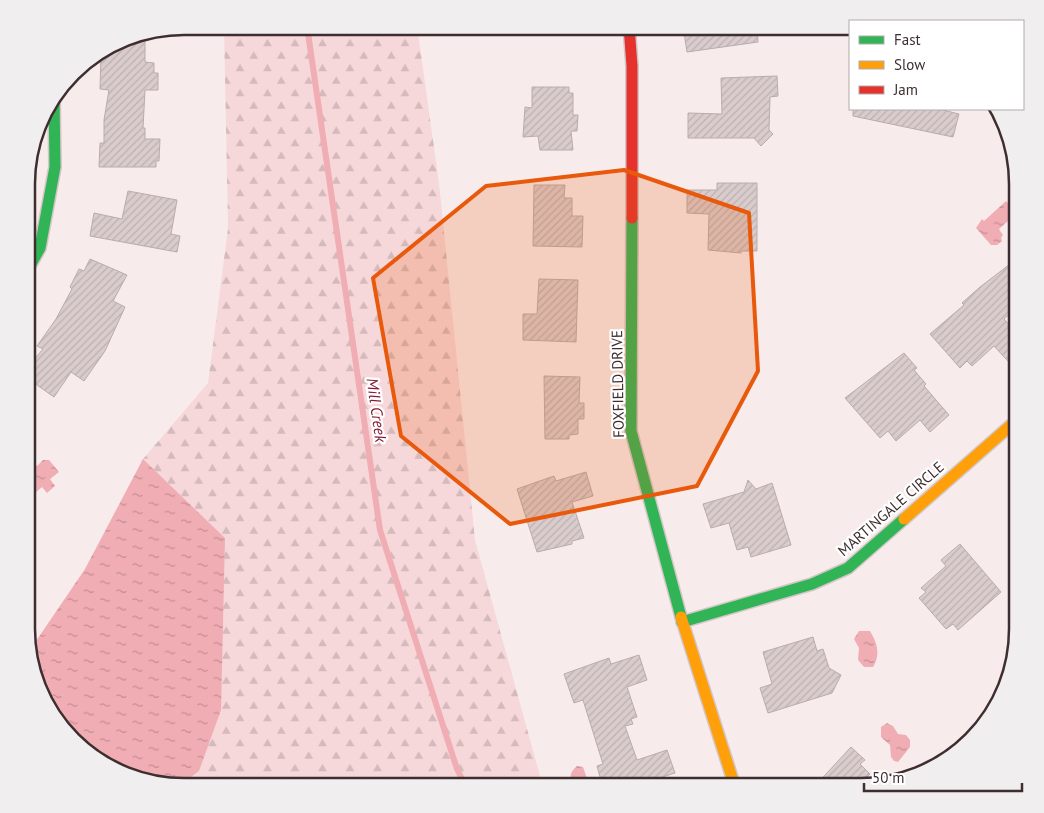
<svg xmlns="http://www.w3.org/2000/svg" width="1044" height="813" viewBox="0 0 1044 813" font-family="'PT Sans',sans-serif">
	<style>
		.forest { fill: url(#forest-firs) }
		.water { fill: url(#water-ripples) }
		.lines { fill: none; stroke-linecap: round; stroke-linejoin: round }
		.stream { stroke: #f0adb4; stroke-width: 6 }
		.building { fill: url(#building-hatch); stroke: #b9acad }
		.fast-casing { stroke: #d2c6c6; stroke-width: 14 }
		.slow-casing { stroke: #d2c6c6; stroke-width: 14 }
		.jam-casing { stroke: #d2c6c6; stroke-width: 14 }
		.fast { stroke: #30b455; stroke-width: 11 }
		.slow { stroke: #ff9f0a; stroke-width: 11 }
		.jam { stroke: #e5322d; stroke-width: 11 }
		.marked { fill: #e8590c; fill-opacity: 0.2; stroke: #e8590c; stroke-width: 4; stroke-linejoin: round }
		.labels { text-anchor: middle; stroke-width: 4.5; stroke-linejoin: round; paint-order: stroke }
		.street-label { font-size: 15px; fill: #3e2e30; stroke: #fff }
		.water-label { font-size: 16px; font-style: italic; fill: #841a34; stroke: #fff }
		.rim { fill: none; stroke: #3e2e30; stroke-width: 2.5 }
	</style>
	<defs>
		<pattern id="forest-firs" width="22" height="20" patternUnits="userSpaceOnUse" patternTransform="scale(1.25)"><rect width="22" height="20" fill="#f7d8da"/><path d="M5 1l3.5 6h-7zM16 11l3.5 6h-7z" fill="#d5babb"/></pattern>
		<pattern id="water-ripples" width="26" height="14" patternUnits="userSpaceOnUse" patternTransform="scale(1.25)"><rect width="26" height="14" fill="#f0adb4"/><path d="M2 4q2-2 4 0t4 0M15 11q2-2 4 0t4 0" fill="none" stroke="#c48d93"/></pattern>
		<pattern id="building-hatch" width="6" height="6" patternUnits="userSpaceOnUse" patternTransform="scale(1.25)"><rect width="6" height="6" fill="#dacccd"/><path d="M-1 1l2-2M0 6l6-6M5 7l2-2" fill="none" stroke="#bcb0b0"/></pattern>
	</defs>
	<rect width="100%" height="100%" fill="#f8ebeb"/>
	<path class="forest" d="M 224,26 L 417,26 L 439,183 L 475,540 L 543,787 L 179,786 L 199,771 L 225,538 L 143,459 L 208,383 L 228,228 Z"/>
	<path class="water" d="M 1006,201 L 1017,213 L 999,229 L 1003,235 L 1001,238 L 1002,241 L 997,245 L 991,245 L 976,228 L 982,219 L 984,221 Z
		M 143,459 L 225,538 L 221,710 L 199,771 L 179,786 L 124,775 L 80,748 L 42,699 L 38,681 L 34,644 L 85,569 Z
		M 43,460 L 49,460 L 59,472 L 50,479 L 55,486 L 47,493 L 42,487 L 34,494 L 27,486 L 27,470 L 34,463 L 37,466 Z
		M 859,631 L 870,631 C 877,643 881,654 873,667 L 864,667 L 858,660 L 859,648 L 854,639 Z
		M 887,723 L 893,726 L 898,734 L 906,735 L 910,740 L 910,747 L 898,762 L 894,761 L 891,757 L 890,745 L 881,737 L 881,727 Z
		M 577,766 L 583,767 L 590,787 L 572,787 C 570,777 569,773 577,766 Z"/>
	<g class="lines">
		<path class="stream" d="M 307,26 L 380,530 L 457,769 L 466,787"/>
	</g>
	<path class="building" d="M 683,26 L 757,27 L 758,42 L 687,52 Z
		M 145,33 L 145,62 L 154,63 L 154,73 L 158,73 L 158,90 L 145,90 L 143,128 L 145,128 L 145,139 L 160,139 L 159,161 L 156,161 L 156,167 L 99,167 L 100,143 L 104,143 L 104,120 L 109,90 L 100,89 L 101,53 L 133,35 Z
		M 777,76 L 778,96 L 770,97 L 769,130 L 773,134 L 761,146 L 754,138 L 688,138 L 688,113 L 722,114 L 721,78 Z
		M 532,87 L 569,87 L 569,93 L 573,93 L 573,115 L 578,115 L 577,131 L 571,131 L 573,150 L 540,150 L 538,136 L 523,137 L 525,107 L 532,108 Z
		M 853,109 L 939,109 L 959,114 L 953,137 L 853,116 Z
		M 717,183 L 757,183 L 757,251 L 741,251 L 741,253 L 708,250 L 709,214 L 687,213 L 687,190 L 717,190 Z
		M 534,185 L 565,185 L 564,198 L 572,198 L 572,216 L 583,216 L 582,247 L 533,246 Z
		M 128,191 L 177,200 L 171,234 L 180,236 L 177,252 L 90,236 L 94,213 L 122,219 Z
		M 1018,258 L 1018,306 L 1004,319 L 1018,335 L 1018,372 L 994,346 L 972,366 L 967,361 L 960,368 L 930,334 L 964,305 L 962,303 L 980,287 Z
		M 90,259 L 127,275 L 113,301 L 125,307 L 105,351 L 84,381 L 71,372 L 54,397 L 27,378 L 27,368 L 43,349 L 37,346 L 56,319 L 72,289 L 70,287 L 79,269 L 84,271 Z
		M 539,279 L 578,280 L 576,342 L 523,340 L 523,314 L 537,314 Z
		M 904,353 L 917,368 L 914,370 L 926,384 L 924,386 L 949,415 L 930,432 L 920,420 L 896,441 L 888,431 L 880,438 L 845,398 Z
		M 544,376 L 580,377 L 579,403 L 584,403 L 584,419 L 578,419 L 578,434 L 569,435 L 569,439 L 545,439 Z
		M 586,472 L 593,496 L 572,502 L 584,538 L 572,541 L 572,544 L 537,552 L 517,489 L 554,476 L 556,481 Z
		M 748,480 L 756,489 L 772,483 L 791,545 L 751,557 L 748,547 L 737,550 L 729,523 L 711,528 L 703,504 L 744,492 Z
		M 960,544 L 1001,592 L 958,630 L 953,624 L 946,629 L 919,598 L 926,592 L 921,588 L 946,566 L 941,560 Z
		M 813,637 L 817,651 L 823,649 L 829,668 L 841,675 L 832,693 L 768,713 L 760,688 L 772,684 L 763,652 Z
		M 639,655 L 647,680 L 627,687 L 637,717 L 631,719 L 633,724 L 625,726 L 637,760 L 667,750 L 675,773 L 650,781 L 652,787 L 603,787 L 597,766 L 603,764 L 583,700 L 574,703 L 564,674 L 609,658 L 611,664 Z
		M 851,747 L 865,760 L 860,764 L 870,774 L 867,777 L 874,784 L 860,787 L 814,787 Z"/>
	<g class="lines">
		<g class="fast-casing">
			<path id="fast" d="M 632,218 L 631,431 L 681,617
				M 27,271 L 40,248 L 55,167 L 54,97
				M 682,622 L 812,584 L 848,568 L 904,519"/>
		</g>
		<g class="slow-casing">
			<path id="slow" d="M 904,519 L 1018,419
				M 681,617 L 735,787"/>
		</g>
		<g class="jam-casing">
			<path id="jam" d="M 629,26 L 632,66 L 632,218"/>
		</g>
		<use href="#fast" class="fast"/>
		<use href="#slow" class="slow"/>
		<use href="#jam" class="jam"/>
	</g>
	<path class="marked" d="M 624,170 L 749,213 L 758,371 L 697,486 L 510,524 L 401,436 L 373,278 L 486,186 Z"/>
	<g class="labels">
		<g class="street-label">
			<text transform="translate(618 384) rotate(-91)" y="5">FOXFIELD DRIVE</text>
			<text transform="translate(891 509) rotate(-41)" y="5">MARTINGALE CIRCLE</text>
		</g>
		<g class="water-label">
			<text transform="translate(377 410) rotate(82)" y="6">Mill Creek</text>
		</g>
	</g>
	<path d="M0 0H1044V813H0ZM184 35H860A149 149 0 0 1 1009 184V629A149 149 0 0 1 860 778H184A149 149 0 0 1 35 629V184A149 149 0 0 1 184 35Z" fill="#f0eeee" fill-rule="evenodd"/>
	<path class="rim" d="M184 35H860A149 149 0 0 1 1009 184V629A149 149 0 0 1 860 778H184A149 149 0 0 1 35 629V184A149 149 0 0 1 184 35Z"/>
	<rect x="849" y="20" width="175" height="90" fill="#ffffff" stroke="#b2abac"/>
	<rect x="859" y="36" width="25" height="8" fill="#30b455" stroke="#b2abac"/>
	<text x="894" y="45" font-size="15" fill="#3e2e30">Fast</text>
	<rect x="859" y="61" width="25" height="8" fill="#ff9f0a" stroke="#b2abac"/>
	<text x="894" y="70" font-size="15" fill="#3e2e30">Slow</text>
	<rect x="859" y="86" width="25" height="8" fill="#e5322d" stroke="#b2abac"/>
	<text x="894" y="95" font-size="15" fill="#3e2e30">Jam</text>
	<path d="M864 783v8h158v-8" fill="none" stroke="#3e2e30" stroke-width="2.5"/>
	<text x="872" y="783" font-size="15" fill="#3e2e30" stroke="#ffffff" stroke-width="4" paint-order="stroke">50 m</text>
</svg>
